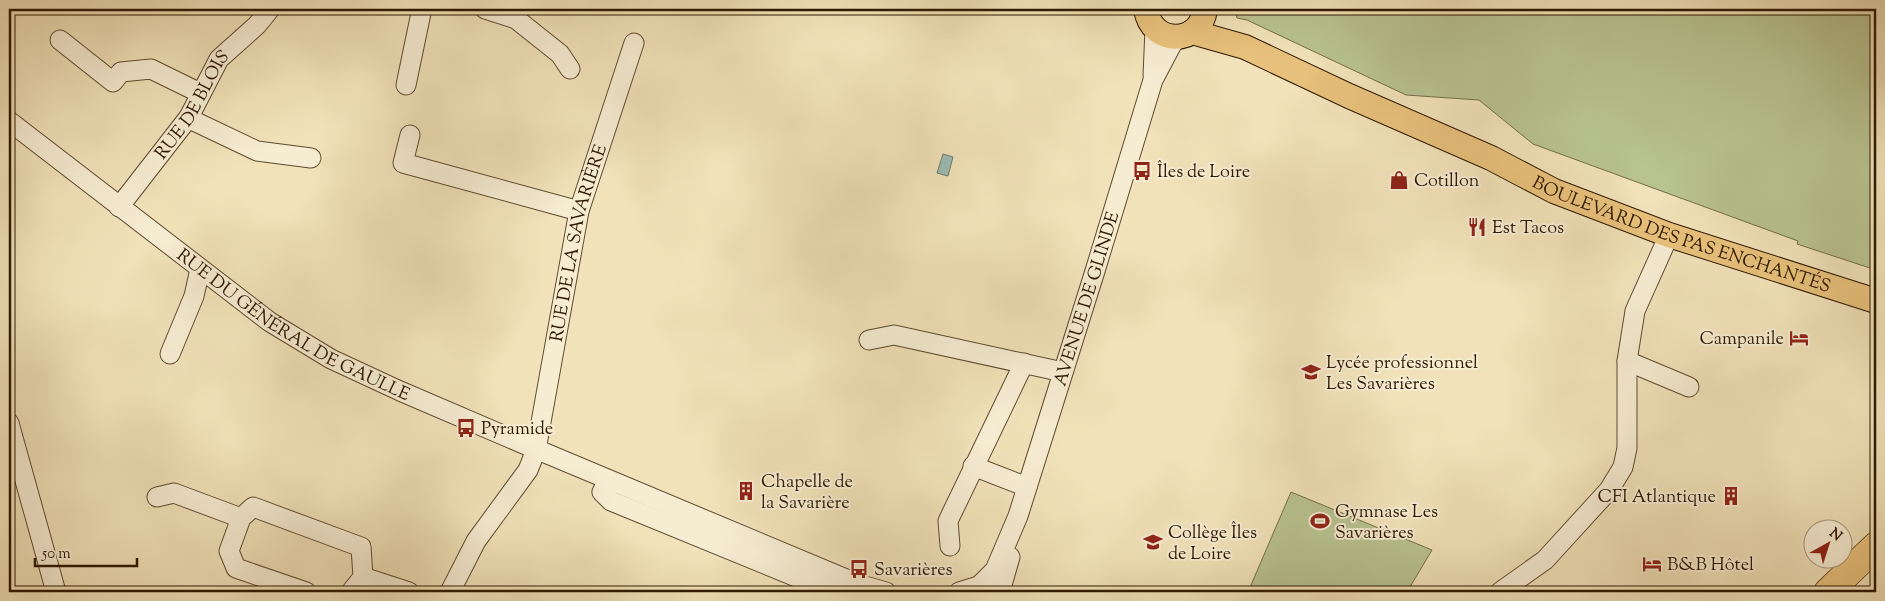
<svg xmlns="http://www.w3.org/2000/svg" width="1885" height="601" viewBox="0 0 1885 601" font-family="'Sorts Mill Goudy',serif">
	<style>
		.green { fill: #b8c390; stroke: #736e48 }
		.water { fill: #9bbdb4; stroke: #6f7b6c }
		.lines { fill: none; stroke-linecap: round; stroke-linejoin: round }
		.minor-casing { stroke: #5f4b2f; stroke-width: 21 }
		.major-casing { stroke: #2e1901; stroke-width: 26 }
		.highway-casing { stroke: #2e1901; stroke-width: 29 }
		.minor { stroke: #f6ecd2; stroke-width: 19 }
		.major { stroke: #e8c17c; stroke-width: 24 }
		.highway { stroke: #e8c17c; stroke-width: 28 }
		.labels { text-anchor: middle; stroke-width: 4; stroke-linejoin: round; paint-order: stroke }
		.street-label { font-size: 18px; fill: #2e1901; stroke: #f6ecd2 }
		.poi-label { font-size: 18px; fill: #2e1901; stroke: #f6ecd2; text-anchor: start }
	</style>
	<rect width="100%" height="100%" fill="#f1e2b9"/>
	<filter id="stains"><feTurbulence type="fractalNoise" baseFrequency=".004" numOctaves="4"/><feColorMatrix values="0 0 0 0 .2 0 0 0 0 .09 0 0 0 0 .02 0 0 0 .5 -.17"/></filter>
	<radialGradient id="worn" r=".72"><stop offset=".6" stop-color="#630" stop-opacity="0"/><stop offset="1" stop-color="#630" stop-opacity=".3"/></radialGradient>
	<path class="green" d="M 1235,9 L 1876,9 L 1876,270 L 1797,244 L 1798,241 L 1533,144 L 1479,100 L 1406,95 L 1247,20 L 1237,18 Z
		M 1291,492 L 1432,550 L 1407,592 L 1248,592 Z"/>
	<path class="water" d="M 943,154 L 953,157 L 948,176 L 937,173 Z"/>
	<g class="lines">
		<g class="minor-casing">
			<g id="minor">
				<path d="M 485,9 L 516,19 L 560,54 L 570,69"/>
				<path d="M 60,40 L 113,82 L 121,72 L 151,69 L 200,93"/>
				<path d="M 1153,76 L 1155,29"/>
				<path d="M 406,85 L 421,13"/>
				<path d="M 189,117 L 196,122 L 257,151 L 311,158"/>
				<path id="s1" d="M 9,121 L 270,322 L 331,359 L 400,391 L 519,442 L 858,584 L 886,592"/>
				<path d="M 410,135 L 403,163 L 579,211"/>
				<path id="s2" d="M 119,207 L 189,117 L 219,59 L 257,25 L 270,9"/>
				<path d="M 869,340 L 894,335 L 1063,372"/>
				<path d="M 170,354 L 194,296 L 200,269"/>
				<path d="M 1627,361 L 1689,387"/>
				<path d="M 9,423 L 56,592"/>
				<path d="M 973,466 L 1027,487"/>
				<path d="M 608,480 L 602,492 L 611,501 L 833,592"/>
				<path d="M 157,497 L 174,493 L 241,518"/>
				<path d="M 950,546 L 948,521 L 1024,363"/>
				<path d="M 363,577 L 409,592"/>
				<path id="s3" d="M 977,588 L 995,570 L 1018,516 L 1095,271 L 1153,80 L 1172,44 L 1180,36"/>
				<path d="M 306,592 L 236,568 L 229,551 L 241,518 L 253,507 L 361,547 L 363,577 L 351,592"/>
				<path id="s4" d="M 450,592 L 476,541 L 528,470 L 536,450 L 579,211 L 634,43"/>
				<path d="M 959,592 L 975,587 L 989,592"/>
				<path d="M 1000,592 L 1010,557"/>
				<path d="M 1500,592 L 1545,560 L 1609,490 L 1623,467 L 1627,448 L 1627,361 L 1635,311 L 1669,235"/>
			</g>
		</g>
		<g class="major-casing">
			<g id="major">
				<path d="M 1146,9 C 1151,46 1201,46 1205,9"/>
				<path id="s5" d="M 1192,32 L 1245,47 L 1349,96 L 1491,158 L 1554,191 L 1669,235 L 1876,301"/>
			</g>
		</g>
		<g class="highway-casing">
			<path id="highway" d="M 1828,592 L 1876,546"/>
		</g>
		<use href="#minor" class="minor"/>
		<use href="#major" class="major"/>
		<use href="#highway" class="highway"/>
	</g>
	<defs>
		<g id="bus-bare" transform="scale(1.5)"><path d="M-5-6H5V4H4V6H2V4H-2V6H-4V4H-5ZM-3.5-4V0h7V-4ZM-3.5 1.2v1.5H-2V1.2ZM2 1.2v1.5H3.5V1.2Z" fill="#8f2418" stroke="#f6ecd2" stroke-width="2.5" paint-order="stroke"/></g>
		<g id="shop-bare" transform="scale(1.5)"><path d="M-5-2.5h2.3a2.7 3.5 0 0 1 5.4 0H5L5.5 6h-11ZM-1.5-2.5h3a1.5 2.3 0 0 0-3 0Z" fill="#8f2418" stroke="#f6ecd2" stroke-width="2.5" paint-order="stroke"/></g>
		<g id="restaurant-bare" transform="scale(1.5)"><path d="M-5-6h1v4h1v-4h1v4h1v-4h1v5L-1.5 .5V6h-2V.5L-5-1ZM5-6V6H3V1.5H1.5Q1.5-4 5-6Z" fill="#8f2418" stroke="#f6ecd2" stroke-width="2.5" paint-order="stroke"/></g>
		<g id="hotel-bare" transform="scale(1.5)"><path d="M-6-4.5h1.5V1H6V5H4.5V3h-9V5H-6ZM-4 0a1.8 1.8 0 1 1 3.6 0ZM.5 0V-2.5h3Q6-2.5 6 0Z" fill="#8f2418" stroke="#f6ecd2" stroke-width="2.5" paint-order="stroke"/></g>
		<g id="school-bare" transform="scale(1.5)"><path d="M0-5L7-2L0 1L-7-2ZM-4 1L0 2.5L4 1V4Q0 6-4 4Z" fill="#8f2418" stroke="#f6ecd2" stroke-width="2.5" paint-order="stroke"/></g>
		<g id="building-bare" transform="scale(1.5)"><path d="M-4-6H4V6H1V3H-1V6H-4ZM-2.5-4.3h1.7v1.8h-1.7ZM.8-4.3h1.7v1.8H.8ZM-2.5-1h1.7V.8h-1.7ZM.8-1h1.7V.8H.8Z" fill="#8f2418" stroke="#f6ecd2" stroke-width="2.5" paint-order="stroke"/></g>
		<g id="stadium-bare" transform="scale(1.5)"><path d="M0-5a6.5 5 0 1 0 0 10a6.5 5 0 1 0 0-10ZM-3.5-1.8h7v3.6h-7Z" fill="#8f2418" stroke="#f6ecd2" stroke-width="2.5" paint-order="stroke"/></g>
	</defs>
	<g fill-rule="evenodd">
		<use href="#bus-bare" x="1142" y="171"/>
		<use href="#shop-bare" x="1399" y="180"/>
		<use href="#restaurant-bare" x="1477" y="227"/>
		<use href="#hotel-bare" x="1799" y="338"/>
		<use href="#school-bare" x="1311" y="372"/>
		<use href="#bus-bare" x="466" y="428"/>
		<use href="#building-bare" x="746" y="491"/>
		<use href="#building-bare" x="1731" y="496"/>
		<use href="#stadium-bare" x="1320" y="521"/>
		<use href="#school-bare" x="1153" y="542"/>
		<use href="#hotel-bare" x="1652" y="564"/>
		<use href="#bus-bare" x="859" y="569"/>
	</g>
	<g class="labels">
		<g class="street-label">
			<text dy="6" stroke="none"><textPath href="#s2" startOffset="126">RUE DE BLOIS</textPath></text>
			<text dy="6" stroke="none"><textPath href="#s5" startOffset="531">BOULEVARD DES PAS ENCHANTÉS</textPath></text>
			<text dy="6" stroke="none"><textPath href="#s4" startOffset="378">RUE DE LA SAVARIÈRE</textPath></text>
			<text dy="6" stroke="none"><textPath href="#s3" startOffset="312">AVENUE DE GLINDE</textPath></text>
			<text dy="6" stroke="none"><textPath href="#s1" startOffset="351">RUE DU GÉNÉRAL DE GAULLE</textPath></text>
		</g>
		<g class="poi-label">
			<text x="1157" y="177">Îles de Loire</text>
			<text x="1414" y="186">Cotillon</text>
			<text x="1492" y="233">Est Tacos</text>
			<text x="1784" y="344" text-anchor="end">Campanile</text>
			<text x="1326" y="368">Lycée professionnel<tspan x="1326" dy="21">Les Savarières</tspan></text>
			<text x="481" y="434">Pyramide</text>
			<text x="761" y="487">Chapelle de<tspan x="761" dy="21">la Savarière</tspan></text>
			<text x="1716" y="502" text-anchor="end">CFI Atlantique</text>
			<text x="1335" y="517">Gymnase Les<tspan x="1335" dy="21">Savarières</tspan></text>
			<text x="1168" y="538">Collège Îles<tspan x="1168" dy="21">de Loire</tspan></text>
			<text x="1667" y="570">B&amp;B Hôtel</text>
			<text x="874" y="575">Savarières</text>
		</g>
	</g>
	<rect width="1885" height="601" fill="none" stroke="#f1e2b9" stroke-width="30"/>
	<rect x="10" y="10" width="1865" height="581" fill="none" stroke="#2e1901" stroke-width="2.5"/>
	<rect x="15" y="15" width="1855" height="571" fill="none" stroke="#2e1901"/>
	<g transform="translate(1828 544) rotate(39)"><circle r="24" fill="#f6ecd2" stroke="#a6987e"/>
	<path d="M0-4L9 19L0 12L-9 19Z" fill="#8f2418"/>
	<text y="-8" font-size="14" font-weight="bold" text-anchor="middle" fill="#2e1901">N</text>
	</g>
	<path d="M35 558v8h102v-8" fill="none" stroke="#2e1901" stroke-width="2.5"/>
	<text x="42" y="558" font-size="15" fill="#2e1901" stroke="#f6ecd2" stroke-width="4" paint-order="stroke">50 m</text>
	<rect width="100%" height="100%" filter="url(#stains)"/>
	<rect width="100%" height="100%" fill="url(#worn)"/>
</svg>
